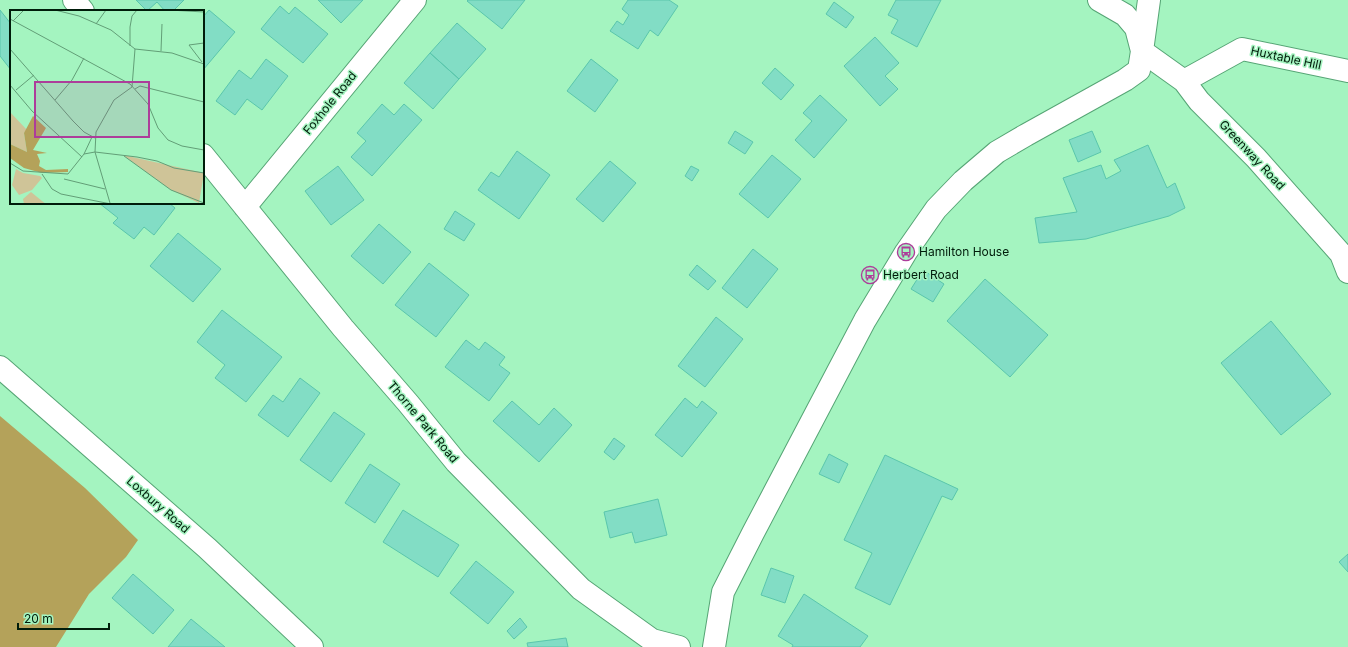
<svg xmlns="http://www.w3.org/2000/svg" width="1348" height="647" viewBox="0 0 1348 647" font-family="Inter,sans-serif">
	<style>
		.forest { fill: #b4a25a }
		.building { fill: #82ddc5; stroke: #5ac6ac }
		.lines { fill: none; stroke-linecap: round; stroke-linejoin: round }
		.minor-casing { stroke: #56a575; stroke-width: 24 }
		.tertiary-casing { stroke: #56a575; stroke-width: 24 }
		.minor { stroke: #fff; stroke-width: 22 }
		.tertiary { stroke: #fff; stroke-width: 22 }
		.labels { text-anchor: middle; stroke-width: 3; stroke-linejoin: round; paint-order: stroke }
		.street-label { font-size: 12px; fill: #001c0a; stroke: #a4f4c0 }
		.poi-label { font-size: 12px; fill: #001c0a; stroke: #a4f4c0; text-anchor: start }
		.inset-road { fill: none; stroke: #629e77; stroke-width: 1 }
		.view { fill: #ad3d9a; fill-opacity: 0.15; stroke: #ad3d9a; stroke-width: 2 }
		.inset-edge { fill: none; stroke: #001c0a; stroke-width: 2 }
	</style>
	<rect width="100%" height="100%" fill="#a4f4c0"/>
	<path class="forest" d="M 0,416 L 85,488 L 138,540 L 126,557 L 89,594 L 56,647 L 0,647 Z"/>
	<path class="building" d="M 136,0 L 184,0 L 173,11 L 165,11 L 157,2 L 147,11 Z
		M 318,0 L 363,0 L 341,23 Z
		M 468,0 L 525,0 L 502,29 L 467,1 Z
		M 628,0 L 669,0 L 678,6 L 658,36 L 650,30 L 638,49 L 610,31 L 617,21 L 623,25 L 629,15 L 622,9 Z
		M 896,0 L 941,0 L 917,47 L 891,33 L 898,20 L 888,15 Z
		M 834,2 L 854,17 L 846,28 L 826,14 Z
		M 280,6 L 289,14 L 295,7 L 328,34 L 303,63 L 261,29 Z
		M 0,10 L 11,24 L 11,70 L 0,56 Z
		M 209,10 L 235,32 L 203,70 L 203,17 Z
		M 457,23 L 486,49 L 459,79 L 430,53 Z
		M 875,37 L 899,63 L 885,76 L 898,89 L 880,106 L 844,66 Z
		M 430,53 L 459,79 L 433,109 L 404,83 Z
		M 266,59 L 288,76 L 262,110 L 247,99 L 235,115 L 216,101 L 239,70 L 251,79 Z
		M 591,59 L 618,80 L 595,112 L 567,91 Z
		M 775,68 L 794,85 L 781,100 L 762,83 Z
		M 820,95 L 847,120 L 814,158 L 795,140 L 812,121 L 803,113 Z
		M 382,104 L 394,115 L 404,104 L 422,120 L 372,176 L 351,157 L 366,141 L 357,133 Z
		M 735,131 L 753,142 L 745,154 L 728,143 Z
		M 1092,131 L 1101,152 L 1078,162 L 1069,140 Z
		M 1148,145 L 1167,188 L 1175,183 L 1185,208 L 1169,216 L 1086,239 L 1039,243 L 1035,218 L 1077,212 L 1063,178 L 1101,165 L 1106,179 L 1121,171 L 1114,160 Z
		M 517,151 L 550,175 L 519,219 L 478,190 L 491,172 L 499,177 Z
		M 772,155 L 801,179 L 768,218 L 739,194 Z
		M 610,161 L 636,183 L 603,222 L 576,199 Z
		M 338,166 L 364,200 L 331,225 L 305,191 Z
		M 691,166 L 699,170 L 692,181 L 685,176 Z
		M 99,203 L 169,203 L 175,208 L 154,235 L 144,227 L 134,239 L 113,223 L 118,218 Z
		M 455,211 L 475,224 L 464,241 L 444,229 Z
		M 379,224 L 411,252 L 383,284 L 351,256 Z
		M 178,233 L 221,269 L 193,302 L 150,266 Z
		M 753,249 L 778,269 L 747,308 L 722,288 Z
		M 429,263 L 469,295 L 436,337 L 395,305 Z
		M 697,265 L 716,281 L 708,290 L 689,275 Z
		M 923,270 L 944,284 L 933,302 L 911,289 Z
		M 985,279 L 1048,335 L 1010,377 L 947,321 Z
		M 222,310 L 282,357 L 246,402 L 215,378 L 225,365 L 197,342 Z
		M 716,317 L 743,339 L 705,387 L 678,366 Z
		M 1271,321 L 1331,394 L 1281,435 L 1221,363 Z
		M 466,340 L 479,350 L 485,342 L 505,357 L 499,365 L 510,373 L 489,401 L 445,367 Z
		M 300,378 L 320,393 L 288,437 L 258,415 L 273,395 L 283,402 Z
		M 685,398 L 697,408 L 702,401 L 717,413 L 682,457 L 655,435 Z
		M 512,401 L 539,425 L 554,408 L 572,425 L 539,462 L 493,421 Z
		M 334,412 L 365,434 L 331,482 L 300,460 Z
		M 614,438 L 625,446 L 614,460 L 604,452 Z
		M 829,454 L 848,464 L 839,483 L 819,474 Z
		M 885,455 L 958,489 L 952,500 L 942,496 L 890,605 L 855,588 L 872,553 L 844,540 Z
		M 370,464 L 400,484 L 375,523 L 345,503 Z
		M 658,499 L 667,535 L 635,543 L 632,532 L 610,538 L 604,512 Z
		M 403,510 L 459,545 L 438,577 L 383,542 Z
		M 1348,554 L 1348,572 L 1339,562 Z
		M 476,561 L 514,592 L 488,624 L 450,593 Z
		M 771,568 L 794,576 L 785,603 L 761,595 Z
		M 133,574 L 174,610 L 153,634 L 112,598 Z
		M 804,594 L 868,636 L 860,647 L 792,647 L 793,645 L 778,636 Z
		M 520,618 L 527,627 L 514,639 L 507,631 Z
		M 191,619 L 225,647 L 168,647 Z
		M 566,638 L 568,647 L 528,647 L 527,643 Z"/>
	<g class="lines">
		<g class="minor-casing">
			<path id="minor" d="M 74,0 L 83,11
				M 1149,0 L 1142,51 L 1184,81 L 1199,101 L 1256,158 L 1341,254 L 1348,272
				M 1184,81 L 1242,49 L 1348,71
				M 203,155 L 343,328 L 408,403 L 456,462 L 581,589 L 652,640 L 679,647
				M 245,207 L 415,0
				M 0,367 L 207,548 L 312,647"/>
		</g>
		<g class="tertiary-casing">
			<path id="tertiary" d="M 714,647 L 723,592 L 753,533 L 865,320 L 906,252 L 936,209 L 963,181 L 997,152 L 1026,135 L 1125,80 L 1139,70 L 1142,51 L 1136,28 L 1125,15 L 1099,0"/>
		</g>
		<use href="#minor" class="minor"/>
		<use href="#tertiary" class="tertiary"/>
	</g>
	<defs>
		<g id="bus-ring" transform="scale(0.9)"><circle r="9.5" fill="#a4f4c0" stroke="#ad3d9a" stroke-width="1.5"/><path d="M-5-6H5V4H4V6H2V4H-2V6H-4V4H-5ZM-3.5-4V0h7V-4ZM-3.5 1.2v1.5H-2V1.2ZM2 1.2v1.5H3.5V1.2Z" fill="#ad3d9a"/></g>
	</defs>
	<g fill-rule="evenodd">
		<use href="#bus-ring" x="906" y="252"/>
		<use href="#bus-ring" x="870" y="275"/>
	</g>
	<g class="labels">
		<g class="street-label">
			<text transform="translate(1286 58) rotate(12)" y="4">Huxtable Hill</text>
			<text transform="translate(330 103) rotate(-51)" y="4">Foxhole Road</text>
			<text transform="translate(1252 155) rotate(47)" y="4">Greenway Road</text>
			<text transform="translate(423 422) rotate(50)" y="4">Thorne Park Road</text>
			<text transform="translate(158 505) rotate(41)" y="4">Loxbury Road</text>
		</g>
		<g class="poi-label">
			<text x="919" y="256">Hamilton House</text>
			<text x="883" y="279">Herbert Road</text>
		</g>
	</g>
	<g transform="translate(10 10)">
		<rect width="194" height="194" fill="#a4f4c0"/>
		<path d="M 0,102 L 17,120 L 14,123 L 17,142 L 0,134 ZM 113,145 L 194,163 L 189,193 L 161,180 ZM 6,159 L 13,163 L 30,166 L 32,168 L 22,180 L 9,185 L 2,175 ZM 21,182 L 32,191 L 36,194 L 14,194 L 13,189 Z" fill="#cfc498"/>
		<path d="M 23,106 L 36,118 L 23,140 L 37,143 L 27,144 L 30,151 L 29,156 L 36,160 L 58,159 L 58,162 L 32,163 L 14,158 L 0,148 L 0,134 L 17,142 L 14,123 Z" fill="#b4a25a"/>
		<path class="inset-road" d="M 45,0 L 69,6 L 101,20 L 125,39 L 162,43 L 194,54M 159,0 L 194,2M 0,9 L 120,74 L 138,94 L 148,118 L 158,130 L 172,136 L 194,140M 3,11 L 14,0M 86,14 L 96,0M 120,36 L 120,17 L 122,6 L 127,0M 0,39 L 63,111 L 74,122 L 85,128M 151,41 L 152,14M 192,52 L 179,35 L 194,33M 0,75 L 22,101 L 72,147M 122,77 L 125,39M 125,79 L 130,76 L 194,92M 6,80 L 24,65M 45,90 L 62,70 L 74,48M 74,144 L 85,142 L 127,147 L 147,151 L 164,158 L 194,163M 114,146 L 161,180 L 194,193M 0,153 L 13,161 L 58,164 L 74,144 L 82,127M 32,164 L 42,179 L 51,184 L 101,194M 54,169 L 95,179M 100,193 L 85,142 L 86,122 L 104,90 L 122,77"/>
		<path class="view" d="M 25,72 L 139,72 L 139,127 L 25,127 Z"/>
		<rect width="194" height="194" class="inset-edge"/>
	</g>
	<path d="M18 623v6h91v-6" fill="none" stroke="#001c0a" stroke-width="2"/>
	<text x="24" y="623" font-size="12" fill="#001c0a" stroke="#a4f4c0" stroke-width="3" paint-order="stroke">20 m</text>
</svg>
